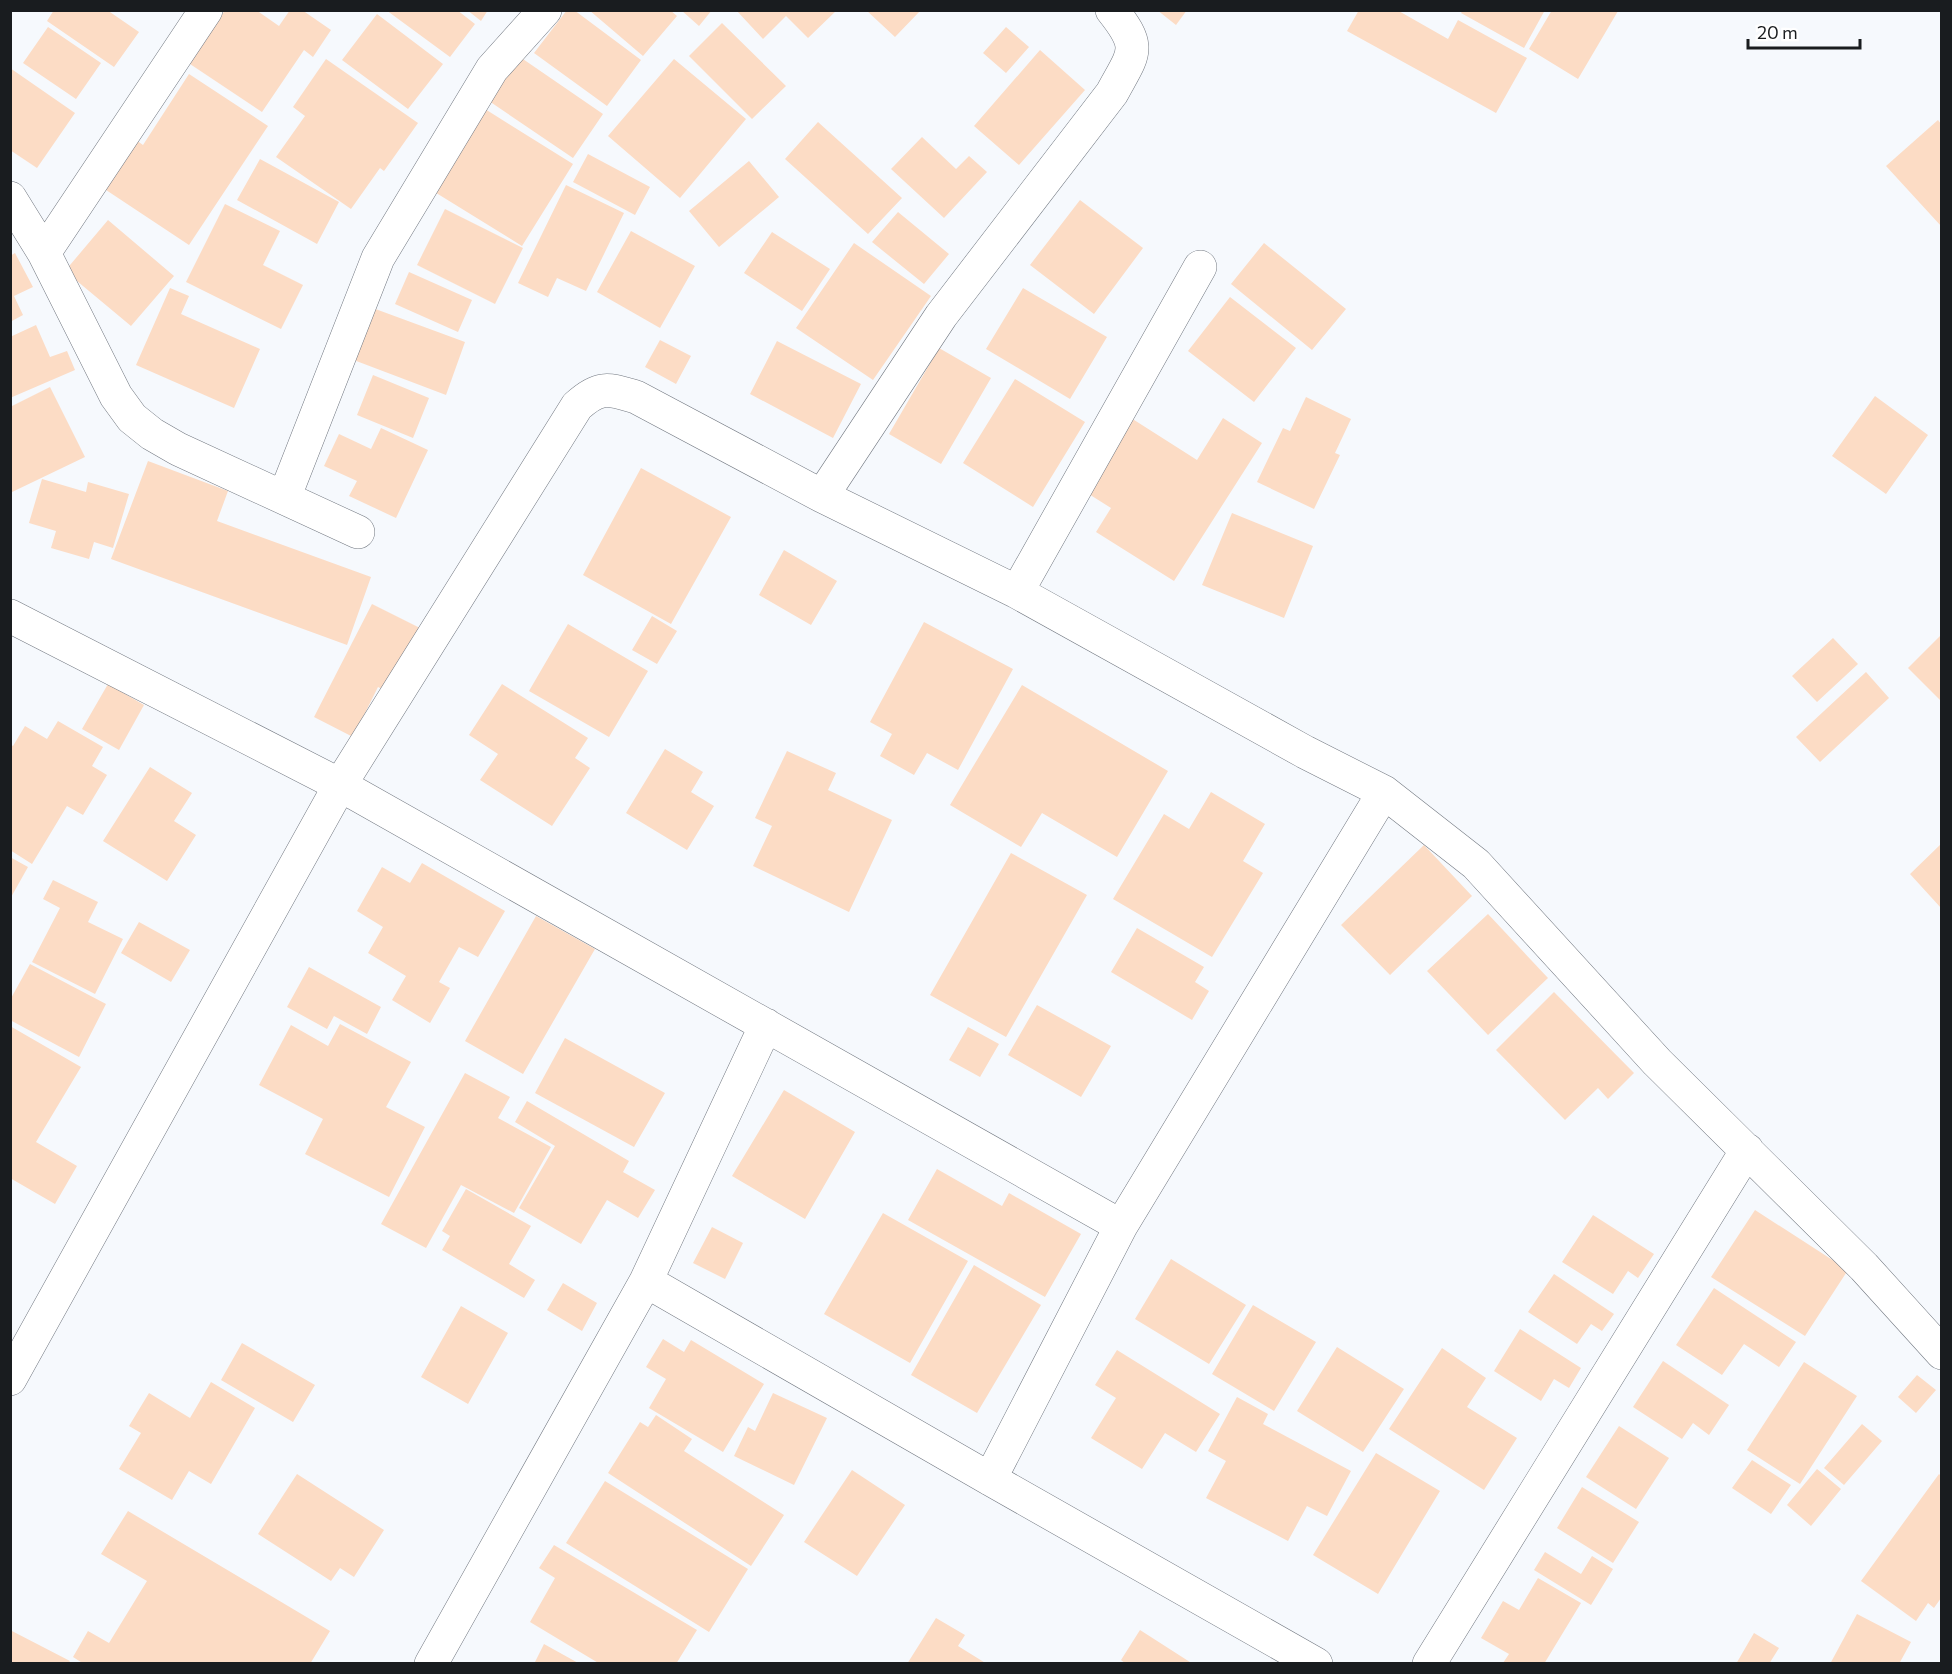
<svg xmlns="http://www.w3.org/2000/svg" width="1952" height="1674" viewBox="0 0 1952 1674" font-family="Commissioner,sans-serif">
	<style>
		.building { fill: #fcdcc5 }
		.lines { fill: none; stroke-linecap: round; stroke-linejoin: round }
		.street-casing { stroke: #727881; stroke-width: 34 }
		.street { stroke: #fff; stroke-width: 33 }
	</style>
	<rect width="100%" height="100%" fill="#f6f9fd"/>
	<path class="building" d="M 54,10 L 107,10 L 139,32 L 114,67 L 47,21 Z
		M 225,10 L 256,10 L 279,26 L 290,10 L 302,10 L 331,30 L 313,57 L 304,50 L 262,112 L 190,64 Z
		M 386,10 L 457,10 L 475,24 L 450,57 Z
		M 467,10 L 488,10 L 481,21 Z
		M 567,10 L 574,10 L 641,60 L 607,106 L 534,53 Z
		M 589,10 L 670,10 L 677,16 L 643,56 Z
		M 681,10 L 712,10 L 699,26 Z
		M 736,10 L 837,10 L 808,38 L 786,16 L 763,39 Z
		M 866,10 L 921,10 L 895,37 Z
		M 1157,10 L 1187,10 L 1176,25 Z
		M 1359,10 L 1397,10 L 1448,39 L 1458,20 L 1527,58 L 1496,113 L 1347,31 Z
		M 1463,10 L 1545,10 L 1524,48 L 1461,13 Z
		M 1552,10 L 1618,11 L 1578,79 L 1529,49 Z
		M 377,14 L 443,64 L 408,109 L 342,60 Z
		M 722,23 L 786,86 L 752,119 L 689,56 Z
		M 48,27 L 101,63 L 76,99 L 23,63 Z
		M 1006,27 L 1029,47 L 1006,73 L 983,53 Z
		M 1040,50 L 1085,90 L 1019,165 L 974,126 Z
		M 520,57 L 603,114 L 573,158 L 489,101 Z
		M 326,59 L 418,123 L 384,171 L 380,168 L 351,209 L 276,157 L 305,116 L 293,107 Z
		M 674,59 L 746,119 L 680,198 L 608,136 Z
		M 10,68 L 75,113 L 37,168 L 10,150 Z
		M 189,74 L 268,126 L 189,245 L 97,184 L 129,135 L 143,145 Z
		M 485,109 L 573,164 L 522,246 L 433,191 Z
		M 1938,120 L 1941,124 L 1941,226 L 1886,166 Z
		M 818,122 L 902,198 L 868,234 L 785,159 Z
		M 922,137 L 956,169 L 969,156 L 987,172 L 944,218 L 891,169 Z
		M 588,154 L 650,187 L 635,215 L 573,182 Z
		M 260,159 L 339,202 L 317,244 L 237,200 Z
		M 749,161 L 779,197 L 719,247 L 689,211 Z
		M 566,185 L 624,213 L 586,291 L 557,278 L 548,297 L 518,283 Z
		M 1080,200 L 1143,248 L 1094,314 L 1030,265 Z
		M 225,204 L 280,231 L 263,265 L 303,285 L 281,329 L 186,282 Z
		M 445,209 L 523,248 L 495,304 L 417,265 Z
		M 898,212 L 949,254 L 924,284 L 872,242 Z
		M 108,220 L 174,276 L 131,326 L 65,271 Z
		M 631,231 L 695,266 L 660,328 L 597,292 Z
		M 772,232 L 830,269 L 802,311 L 744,273 Z
		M 854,243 L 931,296 L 873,380 L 796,328 Z
		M 1264,243 L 1346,309 L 1312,350 L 1231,284 Z
		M 15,253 L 33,287 L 14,296 L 23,315 L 10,322 L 10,256 Z
		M 409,272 L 472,300 L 458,332 L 395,304 Z
		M 170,288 L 189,296 L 181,314 L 260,349 L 234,408 L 136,365 Z
		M 1023,288 L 1107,337 L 1070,399 L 986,349 Z
		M 1230,297 L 1296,348 L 1254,402 L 1188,351 Z
		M 370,307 L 465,342 L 446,395 L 351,359 Z
		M 36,325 L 50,357 L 67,351 L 75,370 L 10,398 L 10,337 Z
		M 660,340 L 691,356 L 676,384 L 645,367 Z
		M 777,341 L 861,384 L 833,438 L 750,394 Z
		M 939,348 L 991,378 L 941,464 L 889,434 Z
		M 373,375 L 429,398 L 413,438 L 357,415 Z
		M 1015,379 L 1085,422 L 1033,507 L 963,463 Z
		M 50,387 L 85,457 L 10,493 L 10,407 Z
		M 1875,396 L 1928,435 L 1886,494 L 1832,456 Z
		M 1306,397 L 1351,419 L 1335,453 L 1340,455 L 1314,509 L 1257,482 L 1283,428 L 1290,431 Z
		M 1131,418 L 1197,460 L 1223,418 L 1262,443 L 1174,581 L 1096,532 L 1111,508 L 1084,491 Z
		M 381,428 L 428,450 L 396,518 L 349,496 L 357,481 L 324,466 L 339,434 L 371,449 Z
		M 148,461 L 228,491 L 217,521 L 371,577 L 347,645 L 111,559 Z
		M 641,468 L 731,517 L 671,624 L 583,575 Z
		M 42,479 L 86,492 L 88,482 L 129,494 L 113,548 L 94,542 L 89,559 L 51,548 L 56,531 L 29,523 Z
		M 1232,513 L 1313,546 L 1284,618 L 1202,585 Z
		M 784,550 L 837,581 L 811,625 L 759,595 Z
		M 372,604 L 420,628 L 388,692 L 378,687 L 353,737 L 314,717 Z
		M 652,616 L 677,631 L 657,664 L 632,650 Z
		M 924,622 L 1013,669 L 958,770 L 927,753 L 914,775 L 880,756 L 892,734 L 870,722 Z
		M 568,624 L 648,671 L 609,737 L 529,691 Z
		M 1941,635 L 1941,701 L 1908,668 Z
		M 1833,638 L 1858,664 L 1817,702 L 1792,676 Z
		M 1866,672 L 1889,698 L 1820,762 L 1796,737 Z
		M 108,684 L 144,705 L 119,750 L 82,729 Z
		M 502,684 L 588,738 L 575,758 L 590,768 L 552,826 L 480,780 L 498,754 L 469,735 Z
		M 1022,685 L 1168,771 L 1117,857 L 1042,813 L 1021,847 L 950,805 Z
		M 58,721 L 103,747 L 92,766 L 107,775 L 83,815 L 67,806 L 32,864 L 10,850 L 10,744 L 13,746 L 25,726 L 47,739 Z
		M 665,749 L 703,772 L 691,792 L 714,806 L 687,850 L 626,813 Z
		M 787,751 L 836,773 L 828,790 L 892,820 L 849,912 L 753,866 L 772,826 L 755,818 Z
		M 150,767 L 192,793 L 174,821 L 196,835 L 167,881 L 103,841 Z
		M 1211,792 L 1265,824 L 1243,861 L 1263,873 L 1212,957 L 1113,899 L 1164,814 L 1189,829 Z
		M 1941,844 L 1941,908 L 1910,874 Z
		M 1424,845 L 1472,896 L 1390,975 L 1341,925 Z
		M 1011,853 L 1087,895 L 1006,1037 L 930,995 Z
		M 10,857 L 28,867 L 10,899 Z
		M 422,863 L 505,911 L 478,957 L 459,947 L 439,982 L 450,988 L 430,1023 L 392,1000 L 406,976 L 368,953 L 383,927 L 357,911 L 382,867 L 410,883 Z
		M 53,880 L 98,902 L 88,922 L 123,939 L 95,994 L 32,962 L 60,908 L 43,899 Z
		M 1488,914 L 1548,978 L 1488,1035 L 1427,971 Z
		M 536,916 L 595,949 L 523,1074 L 465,1041 Z
		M 139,922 L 190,950 L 171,982 L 121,953 Z
		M 1137,928 L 1204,967 L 1195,982 L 1209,991 L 1192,1020 L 1111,972 Z
		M 30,964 L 106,1004 L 79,1057 L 10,1020 L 10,1000 Z
		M 309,967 L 381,1007 L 367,1034 L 334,1016 L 327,1029 L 287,1007 Z
		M 1554,992 L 1634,1073 L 1608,1099 L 1598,1088 L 1565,1120 L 1496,1050 Z
		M 1037,1005 L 1111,1046 L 1081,1097 L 1008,1055 Z
		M 340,1024 L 411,1062 L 386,1107 L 425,1127 L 389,1197 L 305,1154 L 323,1119 L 259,1085 L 291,1025 L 328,1046 Z
		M 10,1026 L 81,1067 L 36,1142 L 77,1166 L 55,1204 L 10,1178 Z
		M 968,1027 L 999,1044 L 980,1077 L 949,1060 Z
		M 565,1038 L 665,1093 L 634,1147 L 535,1093 Z
		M 465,1073 L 510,1097 L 498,1118 L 551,1147 L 514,1213 L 461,1185 L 426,1248 L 381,1224 Z
		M 784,1090 L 855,1132 L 805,1219 L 732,1176 Z
		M 527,1101 L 629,1161 L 623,1172 L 655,1190 L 638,1218 L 607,1200 L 581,1244 L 519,1208 L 555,1146 L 515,1122 Z
		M 937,1169 L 1002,1206 L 1009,1193 L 1081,1234 L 1045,1297 L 908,1220 Z
		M 466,1189 L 531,1226 L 509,1264 L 535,1280 L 524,1298 L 442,1250 L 450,1236 L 442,1231 Z
		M 1755,1210 L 1848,1270 L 1805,1336 L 1711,1277 Z
		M 883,1213 L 968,1261 L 910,1363 L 824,1314 Z
		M 1593,1215 L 1654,1254 L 1638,1278 L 1628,1271 L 1613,1294 L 1562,1262 Z
		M 712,1227 L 743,1243 L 725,1279 L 693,1263 Z
		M 1171,1259 L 1246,1305 L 1209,1364 L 1135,1319 Z
		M 974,1265 L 1041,1305 L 977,1413 L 911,1375 Z
		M 1554,1274 L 1614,1314 L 1602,1331 L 1591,1324 L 1577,1344 L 1528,1312 Z
		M 563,1283 L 597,1303 L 582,1331 L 547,1310 Z
		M 1714,1288 L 1796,1342 L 1779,1367 L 1744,1344 L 1722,1375 L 1676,1345 Z
		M 1253,1305 L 1316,1342 L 1274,1411 L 1212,1374 Z
		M 461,1306 L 508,1333 L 468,1404 L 421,1377 Z
		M 1520,1329 L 1581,1368 L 1569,1388 L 1554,1379 L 1541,1401 L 1494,1371 Z
		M 663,1339 L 684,1352 L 691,1340 L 764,1384 L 723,1452 L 649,1408 L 666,1379 L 646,1367 Z
		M 242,1343 L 315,1385 L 293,1422 L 221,1380 Z
		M 1337,1347 L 1404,1389 L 1363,1452 L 1297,1411 Z
		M 1442,1348 L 1486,1378 L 1467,1407 L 1517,1438 L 1484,1490 L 1389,1429 Z
		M 1117,1350 L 1220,1414 L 1196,1452 L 1165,1433 L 1142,1469 L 1091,1438 L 1116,1398 L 1095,1385 Z
		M 1663,1361 L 1729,1405 L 1709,1435 L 1693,1423 L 1682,1439 L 1633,1407 Z
		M 1804,1362 L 1857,1396 L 1800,1484 L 1747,1450 Z
		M 1917,1375 L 1936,1390 L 1916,1413 L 1898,1397 Z
		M 211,1382 L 255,1408 L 211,1484 L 189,1471 L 172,1500 L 119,1469 L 141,1433 L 129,1426 L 149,1393 L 190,1418 Z
		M 773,1393 L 827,1418 L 794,1485 L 734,1456 L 748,1427 L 755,1431 Z
		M 1237,1397 L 1268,1414 L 1263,1424 L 1351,1471 L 1327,1516 L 1307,1506 L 1288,1541 L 1206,1498 L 1226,1461 L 1208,1451 Z
		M 656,1415 L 692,1439 L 684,1451 L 784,1515 L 751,1566 L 608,1473 L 640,1422 L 648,1427 Z
		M 1862,1424 L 1882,1441 L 1844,1485 L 1824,1468 Z
		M 1619,1426 L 1669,1458 L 1636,1509 L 1586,1477 Z
		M 1376,1453 L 1440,1491 L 1378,1594 L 1313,1555 Z
		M 1752,1460 L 1791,1485 L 1771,1514 L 1732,1488 Z
		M 1817,1469 L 1841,1489 L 1811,1526 L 1787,1505 Z
		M 852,1470 L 905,1505 L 857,1576 L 804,1542 Z
		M 297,1474 L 384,1530 L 354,1577 L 340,1568 L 331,1581 L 258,1534 Z
		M 1939,1474 L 1941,1476 L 1941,1598 L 1934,1608 L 1928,1603 L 1916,1621 L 1861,1581 Z
		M 605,1481 L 748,1569 L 709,1632 L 566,1543 Z
		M 1582,1487 L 1639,1522 L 1613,1563 L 1557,1528 Z
		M 128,1511 L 330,1631 L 310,1664 L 84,1664 L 73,1657 L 88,1631 L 109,1643 L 147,1581 L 101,1554 Z
		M 554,1545 L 697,1630 L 676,1664 L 600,1664 L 530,1622 L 555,1578 L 539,1568 Z
		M 1545,1552 L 1581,1574 L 1592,1556 L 1613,1569 L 1591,1605 L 1534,1570 Z
		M 1538,1578 L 1581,1603 L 1544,1664 L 1505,1664 L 1503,1663 L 1509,1654 L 1481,1638 L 1503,1601 L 1519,1610 Z
		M 1857,1614 L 1911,1642 L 1899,1664 L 1830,1664 Z
		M 936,1618 L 965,1635 L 958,1646 L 987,1664 L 907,1664 Z
		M 10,1630 L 70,1661 L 68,1664 L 10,1664 Z
		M 1140,1630 L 1193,1664 L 1126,1664 L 1121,1660 Z
		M 1754,1633 L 1779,1648 L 1769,1664 L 1736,1664 Z
		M 544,1644 L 580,1664 L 534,1664 Z"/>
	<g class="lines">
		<g class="street-casing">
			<path id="street" d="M 10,198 L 44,253 L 116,396 L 132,418 L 152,434 L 178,449 L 358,532
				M 44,253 L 206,10
				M 822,496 L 941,316 L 1112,93 C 1134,52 1143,49 1112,10
				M 284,498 L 378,258 L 492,69 L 545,10
				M 1017,592 L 1200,267
				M 10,616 L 340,785 L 1121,1226
				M 646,1281 L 766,1025
				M 10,1379 L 340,785 L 577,406 C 600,385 608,389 636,397 L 822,496 L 1017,592 L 1305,752 L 1384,792 L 1476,864 L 1657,1062 L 1864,1267 L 1942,1353
				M 990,1479 L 1121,1226 L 1384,792
				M 431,1664 L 646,1281 L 990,1479 L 1316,1664
				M 1429,1664 L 1747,1150"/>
		</g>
		<use href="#street" class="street"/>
	</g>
	<rect width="1952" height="1674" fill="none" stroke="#191c1f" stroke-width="24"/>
	<path d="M1748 39v9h112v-9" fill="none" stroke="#191c1f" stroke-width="3"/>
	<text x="1757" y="39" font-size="18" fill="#191c1f" stroke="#ffffff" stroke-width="4.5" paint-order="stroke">20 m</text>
</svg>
